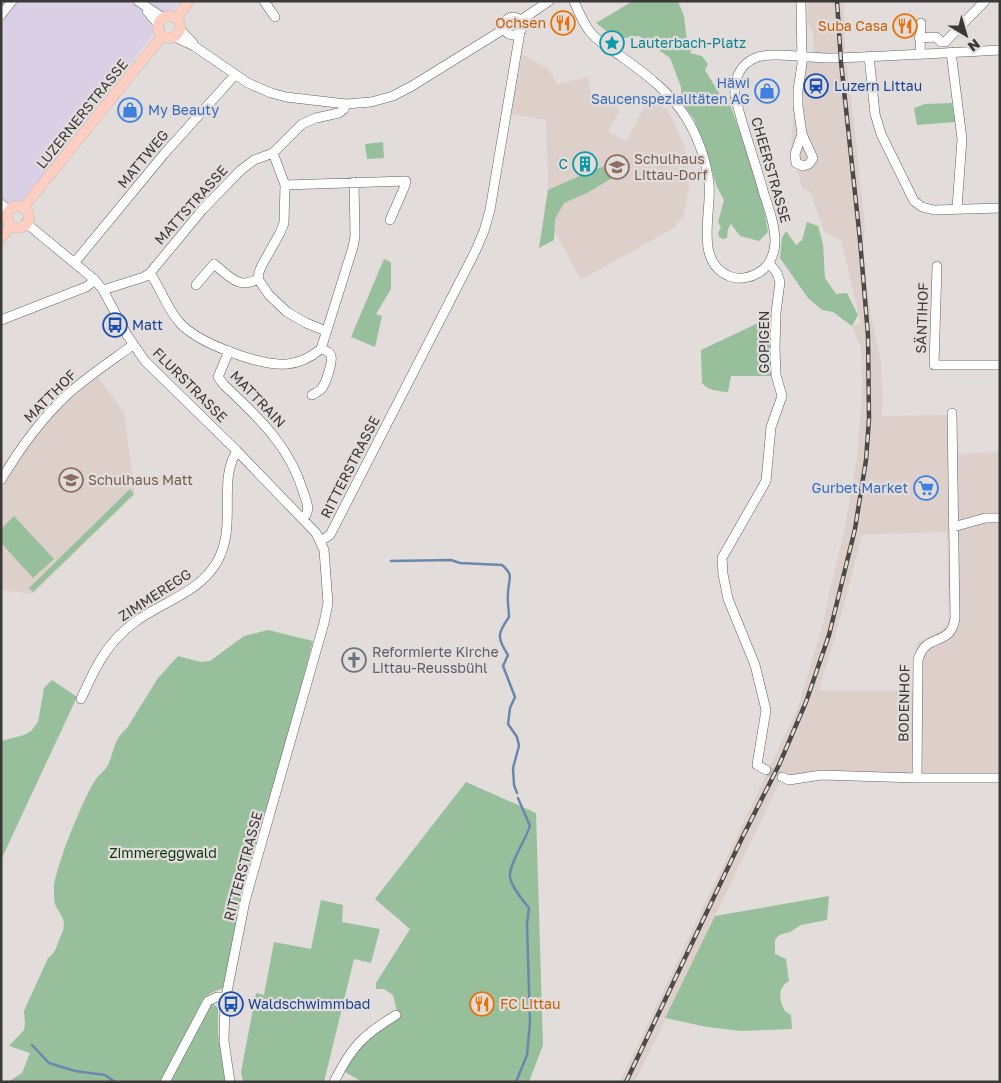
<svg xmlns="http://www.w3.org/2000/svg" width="1001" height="1083" viewBox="0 0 1001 1083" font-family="'Golos Text',sans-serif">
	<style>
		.commercial { fill: #d9d0e5 }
		.built { fill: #ddd0ca; fill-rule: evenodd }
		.green { fill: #98bf9b }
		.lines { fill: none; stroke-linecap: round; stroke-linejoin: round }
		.stream { stroke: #6a88ae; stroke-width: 2.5 }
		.minor-tunnel { stroke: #c1bcba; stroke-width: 9; stroke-dasharray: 9 4.5; stroke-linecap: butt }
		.minor-casing { stroke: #64605e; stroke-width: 10 }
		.major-casing { stroke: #bcbcbb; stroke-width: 11 }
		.minor { stroke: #fff; stroke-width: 9 }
		.major { stroke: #fbcec1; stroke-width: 10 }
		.rail-casing { stroke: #4c4a48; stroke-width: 4.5 }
		.rail { stroke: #e2dddb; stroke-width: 2.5; stroke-dasharray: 8; stroke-linecap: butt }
		.labels { text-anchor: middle; stroke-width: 4.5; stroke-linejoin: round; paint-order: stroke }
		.food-label { font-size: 14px; fill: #c56008; stroke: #e2dddb; text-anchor: end }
		.culture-label { font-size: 14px; fill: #0d838f; stroke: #e2dddb; text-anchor: start }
		.shop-label { font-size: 14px; fill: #366cbe; stroke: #e2dddb; text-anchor: end }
		.transit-label { font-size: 14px; fill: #164399; stroke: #e2dddb; text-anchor: start }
		.street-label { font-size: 14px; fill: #3b3938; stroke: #e2dddb }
		.education-label { font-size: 14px; fill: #785e54; stroke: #e2dddb; text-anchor: start }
		.worship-label { font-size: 14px; fill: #5b616d; stroke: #e2dddb; text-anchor: start }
		.park-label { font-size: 14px; fill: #093713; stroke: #e2dddb }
	</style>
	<rect width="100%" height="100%" fill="#e2dddb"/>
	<path class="commercial" d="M 1,1 L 179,1 L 1,229 Z"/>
	<path class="built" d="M 808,1 L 844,1 L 845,53 L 854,122 L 865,226 L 863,247 L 871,316 L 881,360 L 883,401 L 882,416 L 956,415 L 958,454 L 1000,452 L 1000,778 L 782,777 L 635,1082 L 620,1082 L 797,710 L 822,627 L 845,526 L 857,458 L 862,393 L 861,349 L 852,326 L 861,324 L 841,240 L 825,233 L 810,191 L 802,188 L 791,147 L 797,62 L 814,62 L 813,32 L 807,21 ZM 947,532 L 949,626 L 917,643 L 913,690 L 819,690 L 843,609 L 862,535 Z
		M 522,54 L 547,68 L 558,84 L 588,77 L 590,92 L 620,109 L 608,132 L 626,141 L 649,99 L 668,110 L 685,147 L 689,187 L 684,215 L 674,228 L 581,280 L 544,212 L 548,187 L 546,120 L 511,114 Z
		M 98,377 L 124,413 L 135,494 L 33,594 L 1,590 L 1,491 L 14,468 L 41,430 L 65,404 Z"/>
	<path class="green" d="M 633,1 L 678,1 L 684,16 L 687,40 L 693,47 L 690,53 L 702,56 L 708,64 L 705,70 L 727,106 L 730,105 C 745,146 762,189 768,232 L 759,241 L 740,236 L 731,224 L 728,229 L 727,238 L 723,239 L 719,237 L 718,233 L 721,227 L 718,222 L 724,200 L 716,185 L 708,156 L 694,119 L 682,103 L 681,87 L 670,58 L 639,36 L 617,39 L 596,23 Z
		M 952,103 L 955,122 L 917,125 L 914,108 L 925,104 Z
		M 383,142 L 384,158 L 367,159 L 365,144 Z
		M 627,161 L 629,168 L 587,193 L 564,203 L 555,219 L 554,240 L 539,248 L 548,190 L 595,169 Z
		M 807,222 L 818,226 L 823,244 L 825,278 L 836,294 L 847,293 L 858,315 L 852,326 L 833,312 L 822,310 L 808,298 L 780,258 L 782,238 L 786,231 L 796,245 L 802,240 Z
		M 384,259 L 391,262 L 391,289 L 376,314 L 382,316 L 375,347 L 351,337 Z
		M 773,311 L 774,376 L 731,376 L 728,392 C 718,391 709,391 702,383 L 701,350 L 754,325 Z
		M 130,489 L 134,494 L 33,592 L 29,588 Z
		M 14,516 L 54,559 L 33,578 L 1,543 L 1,529 Z
		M 268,630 L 313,641 L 245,901 L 239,909 L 223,988 L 211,993 L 203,999 L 176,1054 L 160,1082 L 8,1082 L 22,1073 L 30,1053 L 9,1046 L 24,1030 L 25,1024 L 24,1011 L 48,958 C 55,953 56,948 59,940 C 61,935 64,930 64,925 C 64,916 58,912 55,904 C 54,901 54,894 54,889 C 54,870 84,796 96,779 C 99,774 105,771 108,765 C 115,750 113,740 127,728 L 158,678 L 178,656 L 201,662 L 210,661 L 244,636 Z
		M 52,680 L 77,697 L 1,860 L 1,741 L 24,735 L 31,731 L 38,722 L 44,688 Z
		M 466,782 L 536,813 L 543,1045 L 529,1082 L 362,1082 L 342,1070 L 358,1046 L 398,1016 L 393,995 L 384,989 L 376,989 L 376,983 L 410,929 L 375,899 Z
		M 829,896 L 827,920 L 801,925 L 790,932 L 779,935 L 775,940 L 775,954 L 786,959 L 789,981 C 777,988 779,1000 785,1011 L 791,1015 L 792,1029 L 741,1031 L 707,1027 L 665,1018 L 715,916 Z
		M 321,900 L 343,905 L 342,922 L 380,929 L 371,963 L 354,959 L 324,1082 L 243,1082 L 241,1072 L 256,993 L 264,995 L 274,942 L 311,949 Z
		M 213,1004 L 218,1008 L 218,1036 L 220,1037 L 226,1082 L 168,1082 L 210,1006 Z"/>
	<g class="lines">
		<path class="stream" d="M 391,561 L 451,560 L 460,563 L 502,565 C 515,576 508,579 508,593 C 507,601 509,610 509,617 C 497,634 497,638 508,655 L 503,666 L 515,697 L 510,708 L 508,724 L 517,737 L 519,746 L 513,768 L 514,785 L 517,793
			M 32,1045 L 49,1063 L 75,1071 L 105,1075 L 115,1082
			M 516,1082 L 527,1055 L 530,1022 L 527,924 L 529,908 C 522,899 512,888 510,877 C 508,866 526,839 530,826 L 518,798"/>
		<path class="minor-tunnel" d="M 766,770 L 782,777"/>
		<g class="minor-casing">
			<path id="minor" d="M 138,1 L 163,18
				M 264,1 L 275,17
				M 574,1 C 579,13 584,25 592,34 C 601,44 612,50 622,57 C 647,75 671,93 687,119 C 699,139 706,161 709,183 C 712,213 694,261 729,276 C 738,280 750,278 758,273 C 769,267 775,254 775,242 C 775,225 769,209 764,194 C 755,161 743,129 735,96 C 734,80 739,65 755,58 C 771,51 814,59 835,58 C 890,56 945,53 1000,50
				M 801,1 L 802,64 L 798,90 L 798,106 L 802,134 L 813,158 L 809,164 L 803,166 L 796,163 L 795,154 L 802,134
				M 147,11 L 159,25
				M 1,15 L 12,1
				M504 26a9 9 0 1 1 18 0a9 9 0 1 1-18 0Z
				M 521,20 L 549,1
				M 180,30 L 193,43
				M 175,37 L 194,46 L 248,83 L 271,93 L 286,97 L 346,104 L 371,102 L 393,96 L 412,86 L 504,29
				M 919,38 L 936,37 L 941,42 L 945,42 L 985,1
				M 951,52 L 962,139 L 957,208
				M 920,54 L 921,23
				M 869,56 L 875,114 L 881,134 L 914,201 L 922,207 L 934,210 L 1000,208
				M 273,153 L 285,185 L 284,223 L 280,233 L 262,265 L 259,272 L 258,279 L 269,295 L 287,312 L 306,323 L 326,331
				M 285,185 L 406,181 L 404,188 L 390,220
				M 1,204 L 9,211
				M 26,223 L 95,280 L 103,290 L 127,335 L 145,361 L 237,451 L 316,533 L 324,550 L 328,603 L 324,623 L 245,901 L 225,1002 L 224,1041 L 230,1082
				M 75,262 L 164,154 L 235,75
				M 937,266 L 934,365 L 1000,365
				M 150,273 C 161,289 167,309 180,323 C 198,343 259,366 287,364 C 300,363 311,357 321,349 C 325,350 330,352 331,356 C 333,361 326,383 322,388 C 320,391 315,393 312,395
				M 196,285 L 214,264 C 229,276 239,290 258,279
				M 103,290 L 144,277 L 150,273 L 203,209 L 241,170 L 254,160 L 273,153 L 302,124 L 316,118 L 339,113 L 344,109 L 346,104
				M 1,320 L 86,287 L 95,280
				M 321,349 L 353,247 L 355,236 L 354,182
				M 229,351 L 218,377 L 224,385 C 259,418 290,446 304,494 C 307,503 311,511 303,519
				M 1,480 C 20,448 41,419 68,394 C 88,376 111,361 133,345
				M 953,527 L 985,518 L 1000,518
				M 320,541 L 330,535 L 475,252 L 484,231 L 490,210 L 520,32
				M 81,699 C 95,668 106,643 135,622 C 163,601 198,594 217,562 C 238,525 217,481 237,451
				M 766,770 L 757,765 L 766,710 L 755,665 L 728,599 L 723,574 L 722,558 L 766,481 L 771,427 L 782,396 L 776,375 L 775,349 L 776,312 L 780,282 L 777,273 L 769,263
				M 782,777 L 789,780 L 821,775 L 917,778 L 1000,778
				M 917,778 L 918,660 C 926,631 951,648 955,618 L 952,413
				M 165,1082 L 208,1001 L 217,997 L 226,997
				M 334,1082 C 352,1046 363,1035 396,1015"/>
		</g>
		<g class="major-casing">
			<path id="major" d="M158 27a11 11 0 1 1 22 0a11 11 0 1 1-22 0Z
				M 176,19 L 189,1
				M7 217a11 11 0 1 1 22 0a11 11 0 1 1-22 0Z
				M 23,208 L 162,36
				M 1,238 L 11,225"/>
		</g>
		<use href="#minor" class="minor"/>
		<use href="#major" class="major"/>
		<g class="rail-casing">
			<path id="rail" d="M 626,1082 L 743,836 L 779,765 L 806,702 L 829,635 L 855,529 L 866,460 L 869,419 L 868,335 L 860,240 L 841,62 L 837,1"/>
		</g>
		<use href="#rail" class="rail"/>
	</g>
	<defs>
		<g id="restaurant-ring" transform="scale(1.25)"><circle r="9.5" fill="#e2dddb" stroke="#e8710a" stroke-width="1.5"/><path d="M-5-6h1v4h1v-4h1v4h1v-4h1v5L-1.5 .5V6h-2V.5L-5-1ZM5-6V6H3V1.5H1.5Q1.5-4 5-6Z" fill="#e8710a"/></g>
		<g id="sight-ring" transform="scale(1.25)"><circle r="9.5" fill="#e2dddb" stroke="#0f9aa8" stroke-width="1.5"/><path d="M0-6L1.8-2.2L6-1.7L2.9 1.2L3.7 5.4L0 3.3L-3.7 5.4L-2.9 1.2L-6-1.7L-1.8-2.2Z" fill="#0f9aa8"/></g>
		<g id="station-ring" transform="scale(1.25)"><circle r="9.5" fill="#e2dddb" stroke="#1a4fb4" stroke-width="1.5"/><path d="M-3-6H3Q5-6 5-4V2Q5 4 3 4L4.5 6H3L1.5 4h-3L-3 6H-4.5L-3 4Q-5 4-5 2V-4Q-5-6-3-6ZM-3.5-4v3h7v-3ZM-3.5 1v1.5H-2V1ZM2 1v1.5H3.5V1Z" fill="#1a4fb4"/></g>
		<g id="shop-ring" transform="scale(1.25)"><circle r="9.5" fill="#e2dddb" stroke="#3f7fe0" stroke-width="1.5"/><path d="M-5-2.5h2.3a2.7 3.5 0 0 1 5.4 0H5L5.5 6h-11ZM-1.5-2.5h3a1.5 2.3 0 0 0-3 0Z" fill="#3f7fe0"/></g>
		<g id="building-ring" transform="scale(1.25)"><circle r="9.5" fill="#e2dddb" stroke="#0f9aa8" stroke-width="1.5"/><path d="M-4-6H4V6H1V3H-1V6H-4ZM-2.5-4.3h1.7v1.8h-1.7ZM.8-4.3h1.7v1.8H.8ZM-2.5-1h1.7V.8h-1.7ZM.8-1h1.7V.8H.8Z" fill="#0f9aa8"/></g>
		<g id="school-ring" transform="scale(1.25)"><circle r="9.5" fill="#e2dddb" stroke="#8d6e63" stroke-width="1.5"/><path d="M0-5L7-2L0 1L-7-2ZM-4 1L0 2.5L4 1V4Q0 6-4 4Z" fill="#8d6e63"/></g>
		<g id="bus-ring" transform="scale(1.25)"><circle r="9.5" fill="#e2dddb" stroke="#1a4fb4" stroke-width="1.5"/><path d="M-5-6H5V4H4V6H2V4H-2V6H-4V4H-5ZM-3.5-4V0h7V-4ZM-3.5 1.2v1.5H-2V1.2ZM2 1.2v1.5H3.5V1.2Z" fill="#1a4fb4"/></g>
		<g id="supermarket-ring" transform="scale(1.25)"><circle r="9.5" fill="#e2dddb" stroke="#3f7fe0" stroke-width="1.5"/><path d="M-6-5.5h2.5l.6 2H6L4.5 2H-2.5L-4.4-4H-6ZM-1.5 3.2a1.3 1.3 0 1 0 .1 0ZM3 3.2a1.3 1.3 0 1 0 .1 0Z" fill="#3f7fe0"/></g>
		<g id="church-ring" transform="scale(1.25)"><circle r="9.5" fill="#e2dddb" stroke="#6b7280" stroke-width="1.5"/><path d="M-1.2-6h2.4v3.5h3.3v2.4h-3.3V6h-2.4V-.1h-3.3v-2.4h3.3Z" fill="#6b7280"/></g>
	</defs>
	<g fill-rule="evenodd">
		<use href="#restaurant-ring" x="563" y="23"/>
		<use href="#restaurant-ring" x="905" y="26"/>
		<use href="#sight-ring" x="612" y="43"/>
		<use href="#station-ring" x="816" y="86"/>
		<use href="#shop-ring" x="767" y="91"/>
		<use href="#shop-ring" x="130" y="110"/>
		<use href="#building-ring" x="585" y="164"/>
		<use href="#school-ring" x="617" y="167"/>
		<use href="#bus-ring" x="115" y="325"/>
		<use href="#school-ring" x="71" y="480"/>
		<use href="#supermarket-ring" x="926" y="488"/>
		<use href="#church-ring" x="354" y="660"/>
		<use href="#bus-ring" x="231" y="1004"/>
		<use href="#restaurant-ring" x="482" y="1004"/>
	</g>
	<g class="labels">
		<g class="food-label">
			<text x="546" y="28">Ochsen</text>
			<text x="888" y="31">Suba Casa</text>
			<text x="500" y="1009" text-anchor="start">FC Littau</text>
		</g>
		<g class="culture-label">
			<text x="630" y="48">Lauterbach-Platz</text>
			<text x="568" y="169" text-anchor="end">C</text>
		</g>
		<g class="shop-label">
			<text x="750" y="88">Häwi<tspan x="750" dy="16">Saucenspezialitäten AG</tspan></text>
			<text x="148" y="115" text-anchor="start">My Beauty</text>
			<text x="908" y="493">Gurbet Market</text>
		</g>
		<g class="transit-label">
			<text x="834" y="91">Luzern Littau</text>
			<text x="132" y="330">Matt</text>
			<text x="248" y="1009">Waldschwimmbad</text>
		</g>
		<g class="street-label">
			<text transform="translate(82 114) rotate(-51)" y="5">LUZERNERSTRASSE</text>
			<text transform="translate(143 159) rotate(-50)" y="5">MATTWEG</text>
			<text transform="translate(771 170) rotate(74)" y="5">CHEERSTRASSE</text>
			<text transform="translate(191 205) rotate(-48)" y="5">MATTSTRASSE</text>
			<text transform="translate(922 318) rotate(-88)" y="5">SÄNTIHOF</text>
			<text transform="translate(764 342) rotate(-90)" y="5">GOPIGEN</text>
			<text transform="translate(190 385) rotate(45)" y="5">FLURSTRASSE</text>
			<text transform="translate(50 396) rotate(-45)" y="5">MATTHOF</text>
			<text transform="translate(258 399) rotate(46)" y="5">MATTRAIN</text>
			<text transform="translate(350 467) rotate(-63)" y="5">RITTERSTRASSE</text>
			<text transform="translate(155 595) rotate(-33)" y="5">ZIMMEREGG</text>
			<text transform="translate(904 703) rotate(-89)" y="5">BODENHOF</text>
			<text transform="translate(243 866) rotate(-75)" y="5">RITTERSTRASSE</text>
		</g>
		<g class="education-label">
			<text x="634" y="164">Schulhaus<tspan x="634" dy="16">Littau-Dorf</tspan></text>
			<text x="88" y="485">Schulhaus Matt</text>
		</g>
		<g class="worship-label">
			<text x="372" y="657">Reformierte Kirche<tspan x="372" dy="16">Littau-Reussbühl</tspan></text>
		</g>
		<g class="park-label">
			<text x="163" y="858">Zimmereggwald</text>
		</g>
	</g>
	<rect width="1001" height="1083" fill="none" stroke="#3b3938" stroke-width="5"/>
	<g transform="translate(966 35) rotate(142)" stroke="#e2dddb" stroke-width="4" paint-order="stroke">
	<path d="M0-4L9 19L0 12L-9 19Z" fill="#3b3938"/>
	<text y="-8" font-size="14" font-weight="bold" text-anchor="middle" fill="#3b3938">N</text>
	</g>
</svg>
